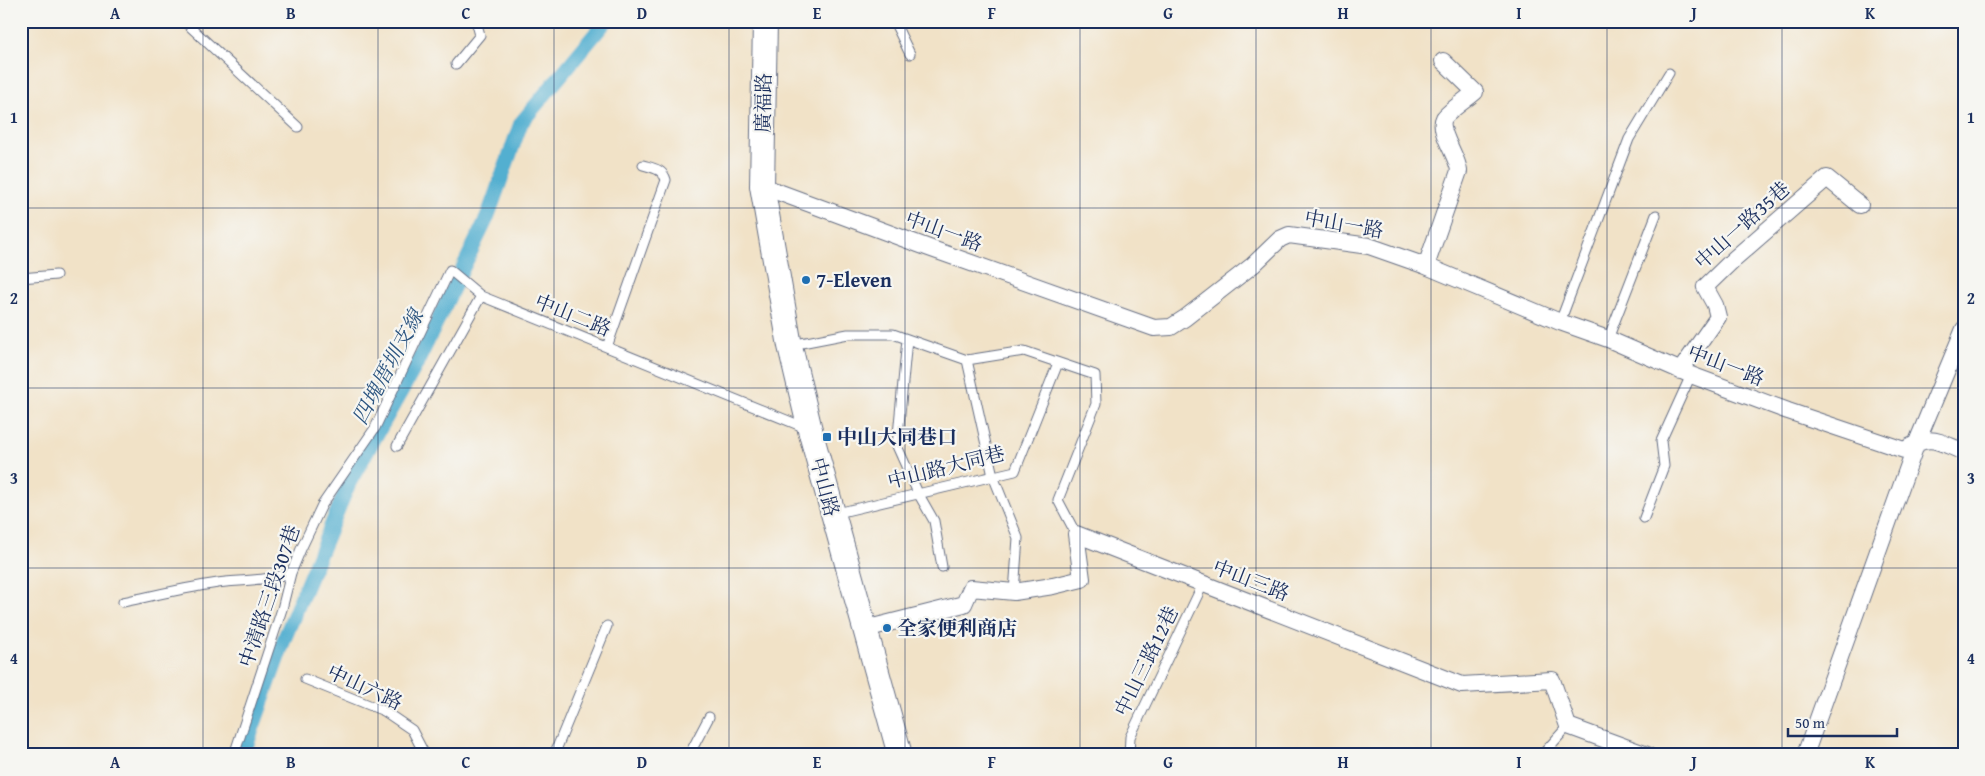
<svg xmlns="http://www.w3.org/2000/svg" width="1985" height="776" viewBox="0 0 1985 776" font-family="'Gentium Book Plus','Noto Serif TC',serif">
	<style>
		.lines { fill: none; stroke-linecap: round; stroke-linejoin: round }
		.canal { stroke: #52afd0; stroke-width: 15 }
		.lane-casing { stroke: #666e83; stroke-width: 11 }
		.street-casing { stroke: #666e83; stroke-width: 18 }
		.secondary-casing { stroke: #666e83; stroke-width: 26 }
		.lane { stroke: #fff; stroke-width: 9 }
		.street { stroke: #fff; stroke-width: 16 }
		.secondary { stroke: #fff; stroke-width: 24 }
		.grid { fill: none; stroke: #1b2f5e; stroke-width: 1; stroke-opacity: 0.55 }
		.poi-dot { fill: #1f6fb2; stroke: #f6f6f2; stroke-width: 2 }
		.labels { text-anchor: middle; stroke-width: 4.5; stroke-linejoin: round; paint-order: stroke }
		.street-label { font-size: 20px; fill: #1b2f5e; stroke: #f6f6f2 }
		.poi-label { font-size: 20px; font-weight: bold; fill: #1b2f5e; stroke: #f6f6f2; text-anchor: start }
		.water-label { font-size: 21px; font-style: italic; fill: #2c5580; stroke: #f6f6f2 }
		.neatline { fill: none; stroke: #1b2f5e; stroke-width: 2 }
		.grid-label { font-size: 16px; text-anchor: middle; font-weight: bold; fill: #1b2f5e }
	</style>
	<rect width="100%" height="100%" fill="#f6f6f2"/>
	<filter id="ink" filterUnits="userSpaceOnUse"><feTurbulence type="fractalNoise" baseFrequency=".02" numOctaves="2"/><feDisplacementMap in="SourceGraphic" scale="10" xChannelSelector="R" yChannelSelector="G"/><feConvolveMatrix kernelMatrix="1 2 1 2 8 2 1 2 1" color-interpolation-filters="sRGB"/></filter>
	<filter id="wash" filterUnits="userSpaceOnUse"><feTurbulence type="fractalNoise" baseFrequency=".0096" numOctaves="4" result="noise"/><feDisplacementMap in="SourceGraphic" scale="20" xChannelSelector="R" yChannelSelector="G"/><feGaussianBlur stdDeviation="1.12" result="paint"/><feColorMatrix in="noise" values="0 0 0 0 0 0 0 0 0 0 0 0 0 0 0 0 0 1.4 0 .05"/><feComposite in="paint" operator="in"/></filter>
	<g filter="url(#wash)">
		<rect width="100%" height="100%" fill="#f1e2c7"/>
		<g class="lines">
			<path class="canal" d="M 243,755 L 285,637 L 349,483 L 416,365 L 487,218 L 521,123 L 606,21"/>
		</g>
	</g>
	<g filter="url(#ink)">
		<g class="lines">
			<g class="lane-casing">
				<path id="lane" d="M 184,21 L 298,127
					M 894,21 L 910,54
					M 456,64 L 480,35 L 476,21
					M 21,278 L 56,275
					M 1560,322 L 1629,139 L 1669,73
					M 907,339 L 897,446 L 918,493 L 934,521 L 942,567
					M 1608,339 L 1656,215
					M 791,345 L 848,334 L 893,334 L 967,360 L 1024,351 L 1095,375 L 1096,404 L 1058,500 L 1076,534
					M 607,347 L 666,180 C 663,169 653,168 643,165
					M 967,360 L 993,476 L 1018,538 L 1014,592
					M 397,446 L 481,296 L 806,428
					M 833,514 L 1015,471 L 1058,363
					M 1644,518 L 1664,466 L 1661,441 L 1691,375
					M 123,602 C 157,595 191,586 226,582 C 249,580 268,580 291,573
					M 305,679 L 384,711 L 412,730 L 425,755
					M 234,755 L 282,609 L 291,573 L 301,549 L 322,505 L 375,428 L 450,270 L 481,296
					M 554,755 L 607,626
					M 689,755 L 709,717
					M 1129,755 L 1130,737 L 1203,584
					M 1542,755 L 1568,726"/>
			</g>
			<g class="street-casing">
				<path id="street" d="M 762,186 L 929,248 L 1154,328 L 1171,327 L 1185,318 L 1253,265 L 1280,239 L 1289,235 L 1369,246 L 1426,266 L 1560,322 L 1608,339 L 1691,375 L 1788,411 L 1904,450 C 1932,433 1936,441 1964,452
					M 1426,266 L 1459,171 C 1458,156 1437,131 1444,118 C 1450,110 1467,99 1475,92 L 1443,61
					M 1680,371 L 1718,317 L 1715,305 L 1705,287 L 1735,258 L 1827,178 L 1860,205
					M 865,629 L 964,604 L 971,588 L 1014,592 L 1053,586 L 1082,579 L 1076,534 L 1462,685 L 1552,680 L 1568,726 L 1647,755
					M 1805,755 L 1917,442 L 1964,329"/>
			</g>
			<g class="secondary-casing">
				<path id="secondary" d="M 765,21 L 762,186 L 790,346 L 810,430 L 900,755"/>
			</g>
			<use href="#lane" class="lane"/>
			<use href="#street" class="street"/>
			<use href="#secondary" class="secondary"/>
		</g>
	</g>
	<path class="grid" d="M 203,21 L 203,755M 378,21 L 378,755M 554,21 L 554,755M 729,21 L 729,755M 905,21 L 905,755M 1080,21 L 1080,755M 1256,21 L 1256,755M 1431,21 L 1431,755M 1607,21 L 1607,755M 1782,21 L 1782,755M 21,208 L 1964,208M 21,388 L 1964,388M 21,568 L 1964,568"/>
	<g class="poi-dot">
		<circle cx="806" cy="280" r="5"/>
		<rect x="822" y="432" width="10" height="10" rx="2.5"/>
		<circle cx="887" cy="628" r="5"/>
	</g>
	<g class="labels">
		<g class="street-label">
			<text transform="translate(763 103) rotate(-89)" y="7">廣福路</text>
			<text transform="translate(1344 224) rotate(10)" y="7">中山一路</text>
			<text transform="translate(1742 225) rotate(-42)" y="7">中山一路35巷</text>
			<text transform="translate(944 231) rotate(20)" y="7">中山一路</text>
			<text transform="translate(573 315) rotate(22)" y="7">中山二路</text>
			<text transform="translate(1726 365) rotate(21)" y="7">中山一路</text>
			<text transform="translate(946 467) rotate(-14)" y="7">中山路大同巷</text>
			<text transform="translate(825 487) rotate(75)" y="7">中山路</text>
			<text transform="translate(1251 580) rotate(21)" y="7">中山三路</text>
			<text transform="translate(269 596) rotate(-71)" y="7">中清路三段307巷</text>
			<text transform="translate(1146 661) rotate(-64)" y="7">中山三路12巷</text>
			<text transform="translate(365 687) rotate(25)" y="7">中山六路</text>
		</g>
		<g class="poi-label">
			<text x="816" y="287">7-Eleven</text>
			<text x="837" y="444">中山大同巷口</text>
			<text x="897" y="635">全家便利商店</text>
		</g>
		<g class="water-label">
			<text transform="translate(388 367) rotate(-62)" y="7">四塊厝圳支線</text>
		</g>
	</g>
	<rect width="1985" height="776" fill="none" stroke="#f6f6f2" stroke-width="55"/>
	<path d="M1788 728v8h109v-8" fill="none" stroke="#1b2f5e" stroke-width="2.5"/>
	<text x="1795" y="728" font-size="15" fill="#1b2f5e" stroke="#f6f6f2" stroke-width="4" paint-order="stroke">50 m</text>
	<rect x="28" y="28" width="1930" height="720" class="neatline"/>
	<g class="grid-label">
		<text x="115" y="19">A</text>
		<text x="291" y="19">B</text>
		<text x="466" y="19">C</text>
		<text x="642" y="19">D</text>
		<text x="817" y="19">E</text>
		<text x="992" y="19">F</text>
		<text x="1168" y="19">G</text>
		<text x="1343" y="19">H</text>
		<text x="1519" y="19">I</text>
		<text x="1694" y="19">J</text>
		<text x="1870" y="19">K</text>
		<text x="14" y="123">1</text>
		<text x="1971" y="123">1</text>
		<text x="14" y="304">2</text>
		<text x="1971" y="304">2</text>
		<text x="14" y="484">3</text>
		<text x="1971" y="484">3</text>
		<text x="14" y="664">4</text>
		<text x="1971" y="664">4</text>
		<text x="115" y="768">A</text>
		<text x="291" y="768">B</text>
		<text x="466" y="768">C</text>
		<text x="642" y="768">D</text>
		<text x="817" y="768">E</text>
		<text x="992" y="768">F</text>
		<text x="1168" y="768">G</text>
		<text x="1343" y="768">H</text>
		<text x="1519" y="768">I</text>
		<text x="1694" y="768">J</text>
		<text x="1870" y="768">K</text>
	</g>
</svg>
